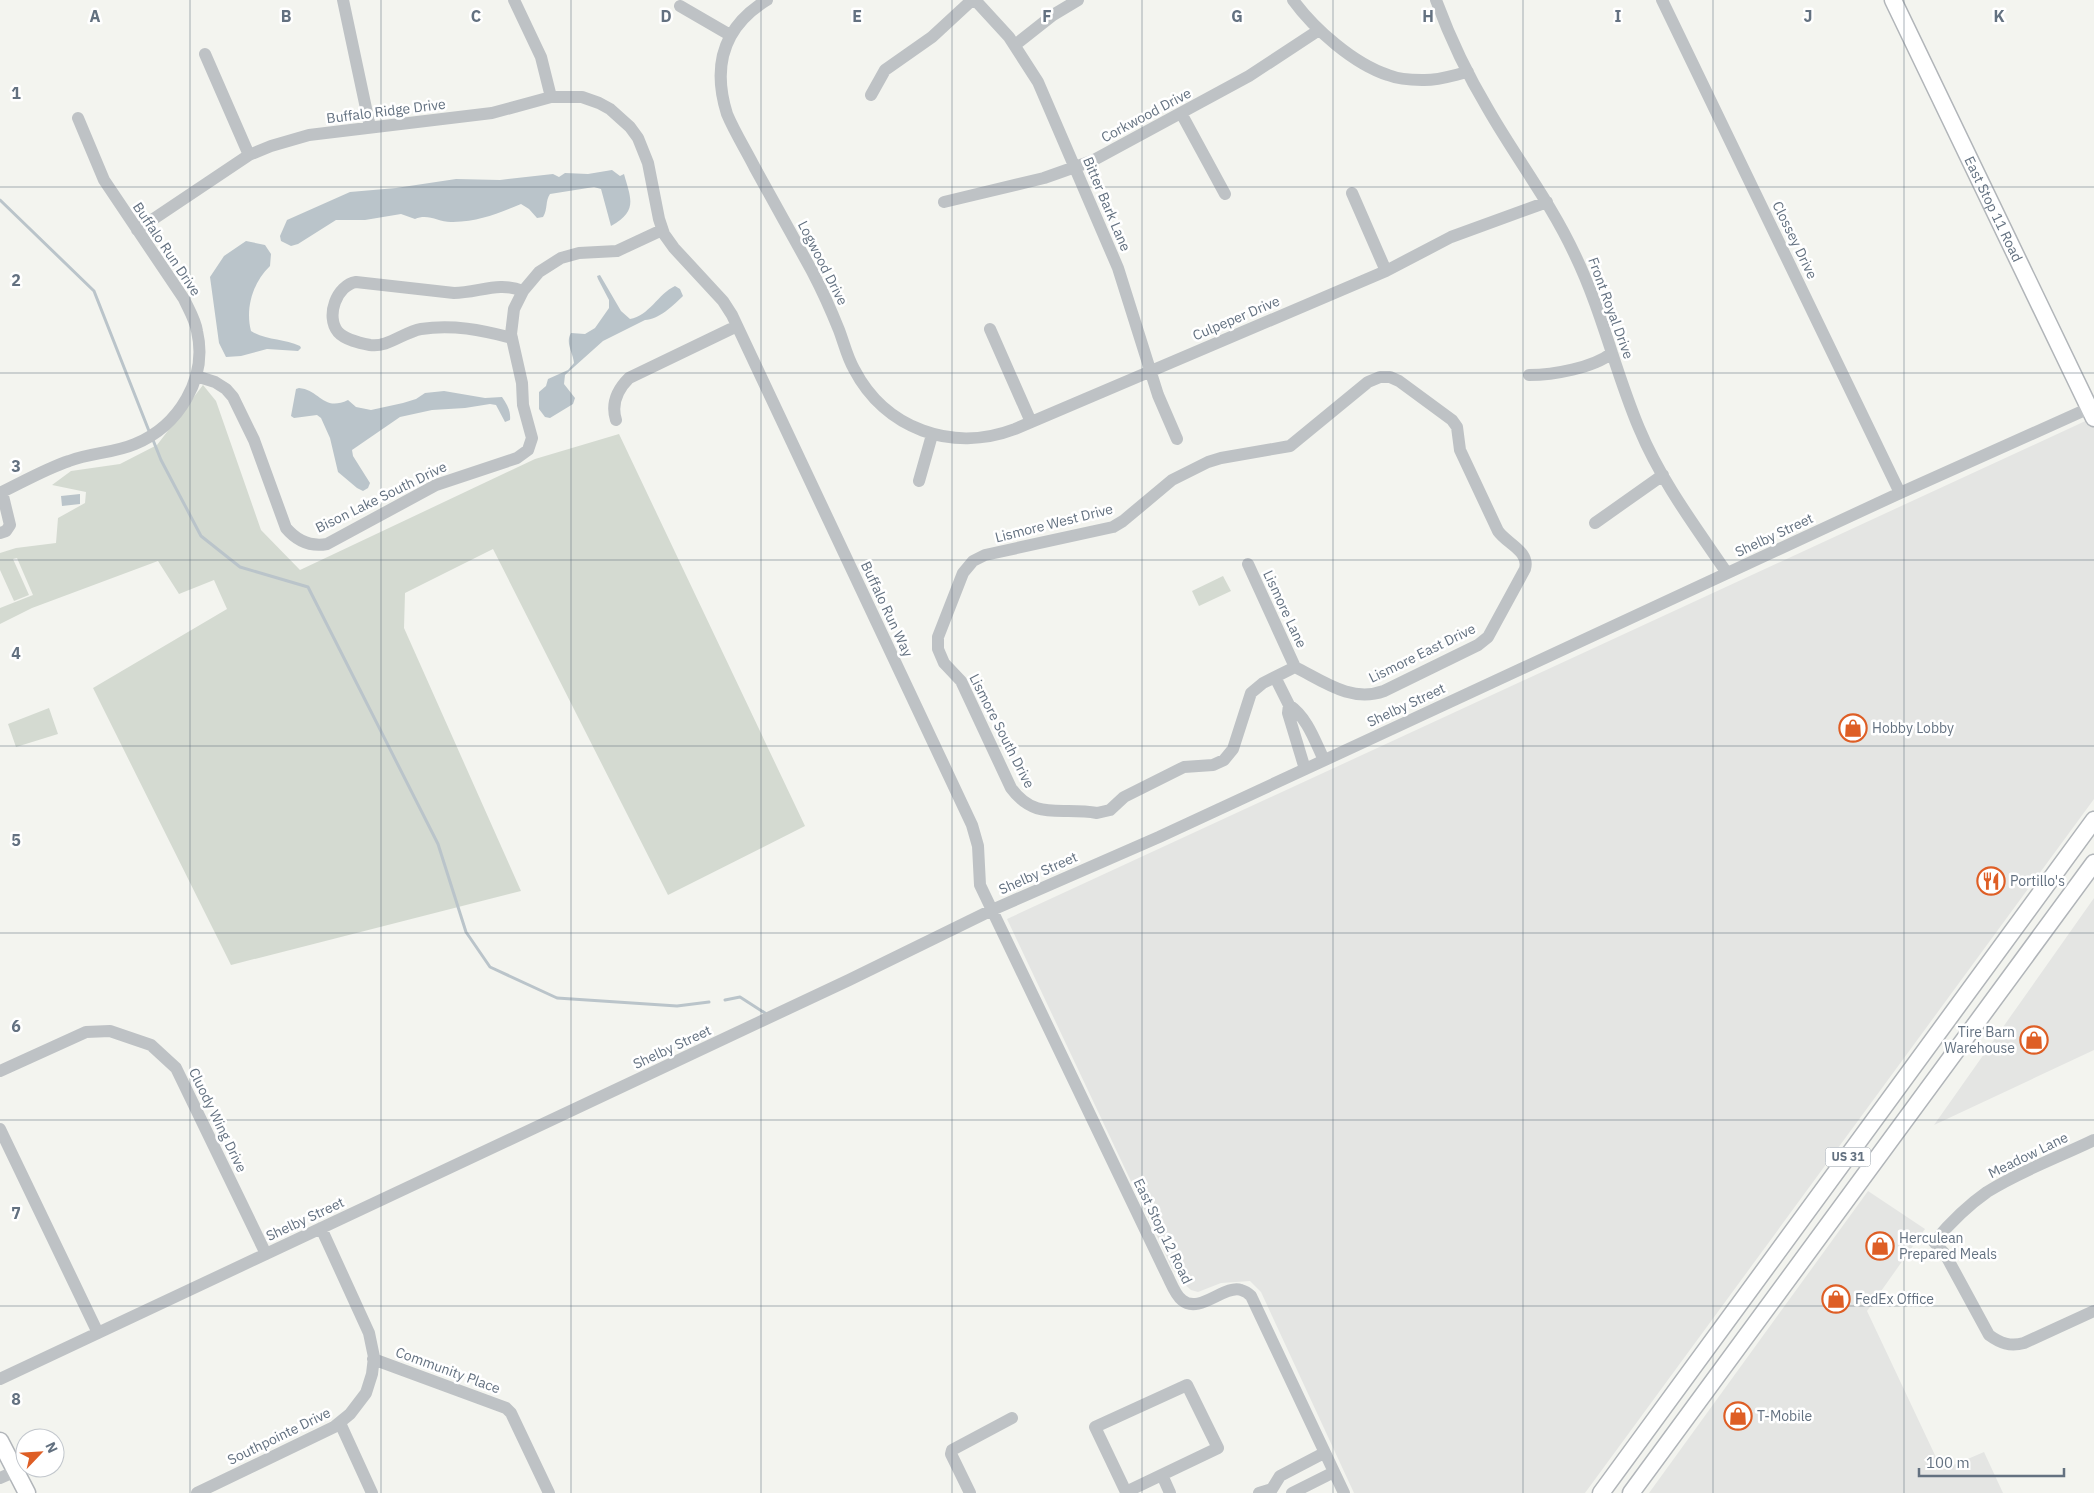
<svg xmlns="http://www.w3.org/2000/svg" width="2094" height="1493" viewBox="0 0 2094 1493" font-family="'IBM Plex Sans',sans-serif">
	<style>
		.built { fill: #e4e5e3 }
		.green { fill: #d4dad1 }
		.water { fill: #bac4ca }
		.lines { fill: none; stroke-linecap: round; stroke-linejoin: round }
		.stream { stroke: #bac4ca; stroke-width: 3 }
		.major-casing { stroke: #b1b5b9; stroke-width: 19 }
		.minor { stroke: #bec2c5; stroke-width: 12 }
		.major { stroke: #fff; stroke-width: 16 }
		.grid { fill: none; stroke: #637180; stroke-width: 1; stroke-opacity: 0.55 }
		.labels { text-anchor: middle; stroke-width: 5; stroke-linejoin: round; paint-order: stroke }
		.shield { fill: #fff; stroke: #929ca6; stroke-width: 1 }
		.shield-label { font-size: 12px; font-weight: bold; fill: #637180 }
		.street-label { font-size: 14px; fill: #637180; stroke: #fff }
		.poi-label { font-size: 14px; fill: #637180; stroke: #fff; text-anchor: start }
		.grid-label { font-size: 16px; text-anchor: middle; font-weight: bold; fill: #637180; stroke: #fff; stroke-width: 5; stroke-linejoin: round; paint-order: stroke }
	</style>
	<rect width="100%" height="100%" fill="#f3f4ef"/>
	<path class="built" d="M 2094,417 L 2094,799 L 1585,1493 L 1354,1493 L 1261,1292 L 1250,1281 L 1221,1283 L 1198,1292 L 1191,1290 L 1182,1282 L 1172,1268 L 1007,919 Z
		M 2094,898 L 2094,1050 L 1934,1125 Z
		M 1868,1191 L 1925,1229 L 1867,1311 L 1942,1470 L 1984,1452 L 2003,1493 L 1649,1493 Z"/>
	<path class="green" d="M 203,385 L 216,401 L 261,530 L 300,570 L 535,459 L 619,434 L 805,826 L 668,895 L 493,549 L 405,593 L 404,628 L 521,891 L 231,965 L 93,688 L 227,609 L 214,580 L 179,594 L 158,561 L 32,608 L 0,624 L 0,608 L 33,595 L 17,558 L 13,559 L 29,595 L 14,601 L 0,570 L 0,553 L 16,548 L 56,543 L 58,518 L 85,503 L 86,492 L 52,485 L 71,471 L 120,464 L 157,445 Z
		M 1223,576 L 1231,591 L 1199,606 L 1192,591 Z
		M 49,708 L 58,734 L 16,747 L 8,724 Z"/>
	<path class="water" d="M 612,170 L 620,176 L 624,174 C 631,199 638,211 611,226 L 601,189 L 594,187 L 550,194 C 545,201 548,209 543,217 L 537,218 L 529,209 L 521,204 C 496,214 480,221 453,222 C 439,223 429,213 415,219 L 401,214 L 365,220 L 336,220 L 298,244 L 291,246 L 281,241 L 280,236 L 287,220 L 350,192 L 396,188 L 456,179 L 500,180 L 553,174 L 559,177 L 565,173 L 588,174 Z
		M 246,241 L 265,245 L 271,254 L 270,266 C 253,282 245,308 251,331 C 267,341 284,338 300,346 L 301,348 L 298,351 L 267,349 L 241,356 L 226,357 L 219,343 L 210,277 L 224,256 Z
		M 600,275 L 621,311 L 630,319 C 649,316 658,294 675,286 L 680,289 L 683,296 C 674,305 658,320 645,320 L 603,341 L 565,375 L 564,384 L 575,398 L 573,404 L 550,418 L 545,417 L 539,409 L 539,392 L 546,386 L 548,379 L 568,370 L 574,363 C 573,352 565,343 571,333 L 585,334 L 595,328 L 609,308 L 609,300 L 598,279 L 597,276 Z
		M 299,388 C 320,390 323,412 348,400 L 356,407 L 371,410 L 403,403 L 416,399 L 425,393 L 444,391 L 485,398 L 502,397 C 507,404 511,411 510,420 L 505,422 L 496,405 L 490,404 L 465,408 L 432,410 L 400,417 L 352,450 L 353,456 L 370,483 L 368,488 L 363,491 L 357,488 L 338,472 L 330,438 L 321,418 L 317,415 L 294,418 L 291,416 L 296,389 Z
		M 80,494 L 80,504 L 62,506 L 61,496 Z"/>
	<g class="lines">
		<path class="stream" d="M 0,200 L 94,291 L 149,431
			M 153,440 L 161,460 L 201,536 L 240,567 L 308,587 L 438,844 L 466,932 L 490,967 L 557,998 L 677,1006 L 709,1002
			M 725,1000 L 740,997 L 768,1015"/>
		<g class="major-casing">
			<g id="major">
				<path id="s1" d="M 1893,0 L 2094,418"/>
				<path d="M 0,1441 L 27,1493"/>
				<path d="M 1601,1493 L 2094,820"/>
				<path d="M 1631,1493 L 2094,863"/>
			</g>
		</g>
		<path class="minor" d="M 343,0 L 370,127
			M 514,0 L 541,57 L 551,97
			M 767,0 C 723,27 712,66 727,114 C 735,133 746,150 755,168 C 774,202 793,237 812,271 C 822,290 831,310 839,330 C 844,343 847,357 854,369 C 885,429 952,453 1015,429 L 1386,271 L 1451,237 L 1547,202
			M 975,0 L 1009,37 L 1038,82 L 1118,268 L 1158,395 L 1177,439
			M 1293,0 C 1314,29 1354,64 1388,75 C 1398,79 1412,80 1422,80 C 1437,81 1454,75 1468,72
			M 1436,0 C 1450,38 1467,74 1488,109 C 1516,158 1551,203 1575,255 C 1602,311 1615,371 1639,428 C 1661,481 1695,526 1727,573
			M 1662,0 L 1900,493
			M 680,6 L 730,35
			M 1015,45 L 1053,15 L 1078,0
			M 205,54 L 249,155
			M 871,95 L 885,70 L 932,37 L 972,0
			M 1181,113 L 1225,194
			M 1352,193 L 1386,271
			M 944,202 L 1044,178 L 1092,161 L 1249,76 L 1319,30
			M 137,230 L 249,155 L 271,146 L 309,135 L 492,113 L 551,97 L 582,97 L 599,103 L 610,109 L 630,127 L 638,138 L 648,163 L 659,219 L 664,234 L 674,248 L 723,301 L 732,315 L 972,825 L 978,846 L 980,885 L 1166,1273 C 1170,1280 1175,1295 1182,1300 C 1199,1315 1225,1284 1241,1290 C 1245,1291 1249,1294 1251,1296 L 1344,1493
			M 990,329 L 1031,422
			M 512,338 C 482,330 452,324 421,329 C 404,332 387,348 370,345 C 360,343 345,340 338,332 C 325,316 337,285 356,282 L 454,293 C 478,293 499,281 523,291
			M 1529,375 C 1553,375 1593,368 1612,353
			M 196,376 L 215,382 L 226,389 L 233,397 L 254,440 L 286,528 C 297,541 310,547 327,544 L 436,485 L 517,458 L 528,450 L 532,438 L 523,405 L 522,383 L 511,334 L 514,309 L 523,291 L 539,272 L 561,258 L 579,253 L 617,251 L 662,230
			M 1380,377 L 1390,377 L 1399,381 L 1452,420 L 1457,427 L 1460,450 L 1498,531 C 1507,544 1530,551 1525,569 L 1488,637 L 1478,645 L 1384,691 C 1351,703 1323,681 1295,667 L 1263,683 L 1251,693 L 1233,749 L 1224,760 L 1213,765 L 1184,767 L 1124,797 L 1110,810 L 1097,813 C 1061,806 1036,822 1011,788 L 961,681 L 944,663 L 938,649 L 938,637 L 963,573 L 973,561 L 985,555 L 1113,527 L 1123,521 L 1172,480 L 1208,462 L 1221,458 L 1290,446 L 1368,382 Z
			M 616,420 C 611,404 617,390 629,378 L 737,326
			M 919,481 L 932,435
			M 0,493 C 23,482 45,469 69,461 C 90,453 114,453 135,444 C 179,426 208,378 197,331 C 195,319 189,310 184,299 L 104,180 L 78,118
			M 1595,523 L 1663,475
			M 0,533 L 6,531 L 10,525 L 2,492
			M 1248,564 L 1295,667
			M 1275,677 L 1289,705
			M 1305,769 L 1288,713 L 1289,705 C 1307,717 1315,741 1324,760
			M 0,1071 L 86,1032 L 110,1031 L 151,1045 L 176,1068 L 266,1254
			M 0,1129 L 98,1333
			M 2094,1140 C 2059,1157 2020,1171 1987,1192 C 1967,1206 1950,1223 1934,1242 L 1945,1254 L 1989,1335 C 2000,1343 2010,1347 2024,1343 L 2094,1311
			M 373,1359 L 506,1408 L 511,1413 L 549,1493
			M 0,1379 L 849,980 L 992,910 L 1159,837 L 1900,493 L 2094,406
			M 1187,1385 L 1218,1448 L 1126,1492 L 1095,1427 Z
			M 340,1423 L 372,1493
			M 1162,1475 L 1170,1493
			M 0,1478 L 16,1471
			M 197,1493 L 334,1427 L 350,1414 L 366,1393 L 372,1374 L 374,1357 L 369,1333 L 321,1228
			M 970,1493 L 951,1454 L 952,1450 L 1012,1418
			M 1259,1493 L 1272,1489 L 1280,1476 L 1324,1453
			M 1292,1493 L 1334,1472"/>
		<use href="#major" class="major"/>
	</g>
	<path class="grid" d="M 190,0 L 190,1493M 381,0 L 381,1493M 571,0 L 571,1493M 761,0 L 761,1493M 952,0 L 952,1493M 1142,0 L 1142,1493M 1333,0 L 1333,1493M 1523,0 L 1523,1493M 1713,0 L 1713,1493M 1904,0 L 1904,1493M 0,187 L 2094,187M 0,373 L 2094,373M 0,560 L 2094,560M 0,746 L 2094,746M 0,933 L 2094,933M 0,1120 L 2094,1120M 0,1306 L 2094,1306"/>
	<defs>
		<g id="shop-ring" transform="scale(1.4375)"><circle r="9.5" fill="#fff" stroke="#de5e25" stroke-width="1.5"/><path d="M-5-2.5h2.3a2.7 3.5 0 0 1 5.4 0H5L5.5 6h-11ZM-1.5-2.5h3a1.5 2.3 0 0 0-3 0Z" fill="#de5e25"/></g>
		<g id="restaurant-ring" transform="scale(1.4375)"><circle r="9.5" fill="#fff" stroke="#de5e25" stroke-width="1.5"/><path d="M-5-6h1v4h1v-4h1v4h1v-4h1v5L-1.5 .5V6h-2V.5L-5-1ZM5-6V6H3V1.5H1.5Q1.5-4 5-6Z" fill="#de5e25"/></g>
	</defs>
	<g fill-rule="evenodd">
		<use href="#shop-ring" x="1853" y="728"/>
		<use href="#restaurant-ring" x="1991" y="881"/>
		<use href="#shop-ring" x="2034" y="1040"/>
		<use href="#shop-ring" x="1880" y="1246"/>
		<use href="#shop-ring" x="1836" y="1299"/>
		<use href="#shop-ring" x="1738" y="1416"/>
	</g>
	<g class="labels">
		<rect class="shield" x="1825.5" y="1147.5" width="45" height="19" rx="4"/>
		<g class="shield-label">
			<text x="1848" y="1161">US 31</text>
		</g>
		<g class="street-label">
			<text transform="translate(386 111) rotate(-7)" y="5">Buffalo Ridge Drive</text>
			<text transform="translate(1146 115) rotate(-28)" y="5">Corkwood Drive</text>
			<text transform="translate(1107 204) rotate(67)" y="5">Bitter Bark Lane</text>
			<text dy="5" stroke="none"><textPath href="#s1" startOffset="232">East Stop 11 Road</textPath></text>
			<text transform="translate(1795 240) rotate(64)" y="5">Clossey Drive</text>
			<text transform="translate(167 249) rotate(56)" y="5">Buffalo Run Drive</text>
			<text transform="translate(823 263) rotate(63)" y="5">Logwood Drive</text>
			<text transform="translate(1611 308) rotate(70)" y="5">Front Royal Drive</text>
			<text transform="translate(1236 318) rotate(-23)" y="5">Culpeper Drive</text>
			<text transform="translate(381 497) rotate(-26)" y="5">Bison Lake South Drive</text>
			<text transform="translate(1054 523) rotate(-14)" y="5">Lismore West Drive</text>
			<text transform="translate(1774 535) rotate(-25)" y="5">Shelby Street</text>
			<text transform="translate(887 609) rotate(65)" y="5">Buffalo Run Way</text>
			<text transform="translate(1285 609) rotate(65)" y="5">Lismore Lane</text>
			<text transform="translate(1422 653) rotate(-26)" y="5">Lismore East Drive</text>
			<text transform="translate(1406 705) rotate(-25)" y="5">Shelby Street</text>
			<text transform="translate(1002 731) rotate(63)" y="5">Lismore South Drive</text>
			<text transform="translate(1038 873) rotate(-24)" y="5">Shelby Street</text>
			<text transform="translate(672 1047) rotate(-25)" y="5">Shelby Street</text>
			<text transform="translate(218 1120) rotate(64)" y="5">Cluody Wing Drive</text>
			<text transform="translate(2028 1155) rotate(-26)" y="5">Meadow Lane</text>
			<text transform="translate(305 1219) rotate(-25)" y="5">Shelby Street</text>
			<text transform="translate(1163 1231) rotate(64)" y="5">East Stop 12 Road</text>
			<text transform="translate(448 1370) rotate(20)" y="5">Community Place</text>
			<text transform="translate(279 1436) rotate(-26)" y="5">Southpointe Drive</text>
		</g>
		<g class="poi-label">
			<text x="1872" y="733">Hobby Lobby</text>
			<text x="2010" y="886">Portillo's</text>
			<text x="2015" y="1037" text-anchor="end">Tire Barn<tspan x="2015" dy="16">Warehouse</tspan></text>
			<text x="1899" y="1243">Herculean<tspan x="1899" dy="16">Prepared Meals</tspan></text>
			<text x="1855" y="1304">FedEx Office</text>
			<text x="1757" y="1421">T-Mobile</text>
		</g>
	</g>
	<g class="grid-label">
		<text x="95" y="22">A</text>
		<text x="286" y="22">B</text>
		<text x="476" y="22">C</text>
		<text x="666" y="22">D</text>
		<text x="857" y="22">E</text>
		<text x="1047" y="22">F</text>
		<text x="1237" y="22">G</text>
		<text x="1428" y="22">H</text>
		<text x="1618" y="22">I</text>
		<text x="1808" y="22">J</text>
		<text x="1999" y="22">K</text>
		<text x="16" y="99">1</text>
		<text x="16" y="286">2</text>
		<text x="16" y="472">3</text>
		<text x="16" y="659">4</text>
		<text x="16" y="846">5</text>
		<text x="16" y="1032">6</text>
		<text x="16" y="1219">7</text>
		<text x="16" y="1405">8</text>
	</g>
	<g transform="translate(40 1453) rotate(65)"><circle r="24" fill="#ffffff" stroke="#c1c6cc"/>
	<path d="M0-4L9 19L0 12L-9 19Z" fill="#de5e25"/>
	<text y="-8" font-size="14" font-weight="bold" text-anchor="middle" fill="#637180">N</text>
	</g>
	<path d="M1919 1468v8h145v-8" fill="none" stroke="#637180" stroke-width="2.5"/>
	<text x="1926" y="1468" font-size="15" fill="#637180" stroke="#ffffff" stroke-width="4" paint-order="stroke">100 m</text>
</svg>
